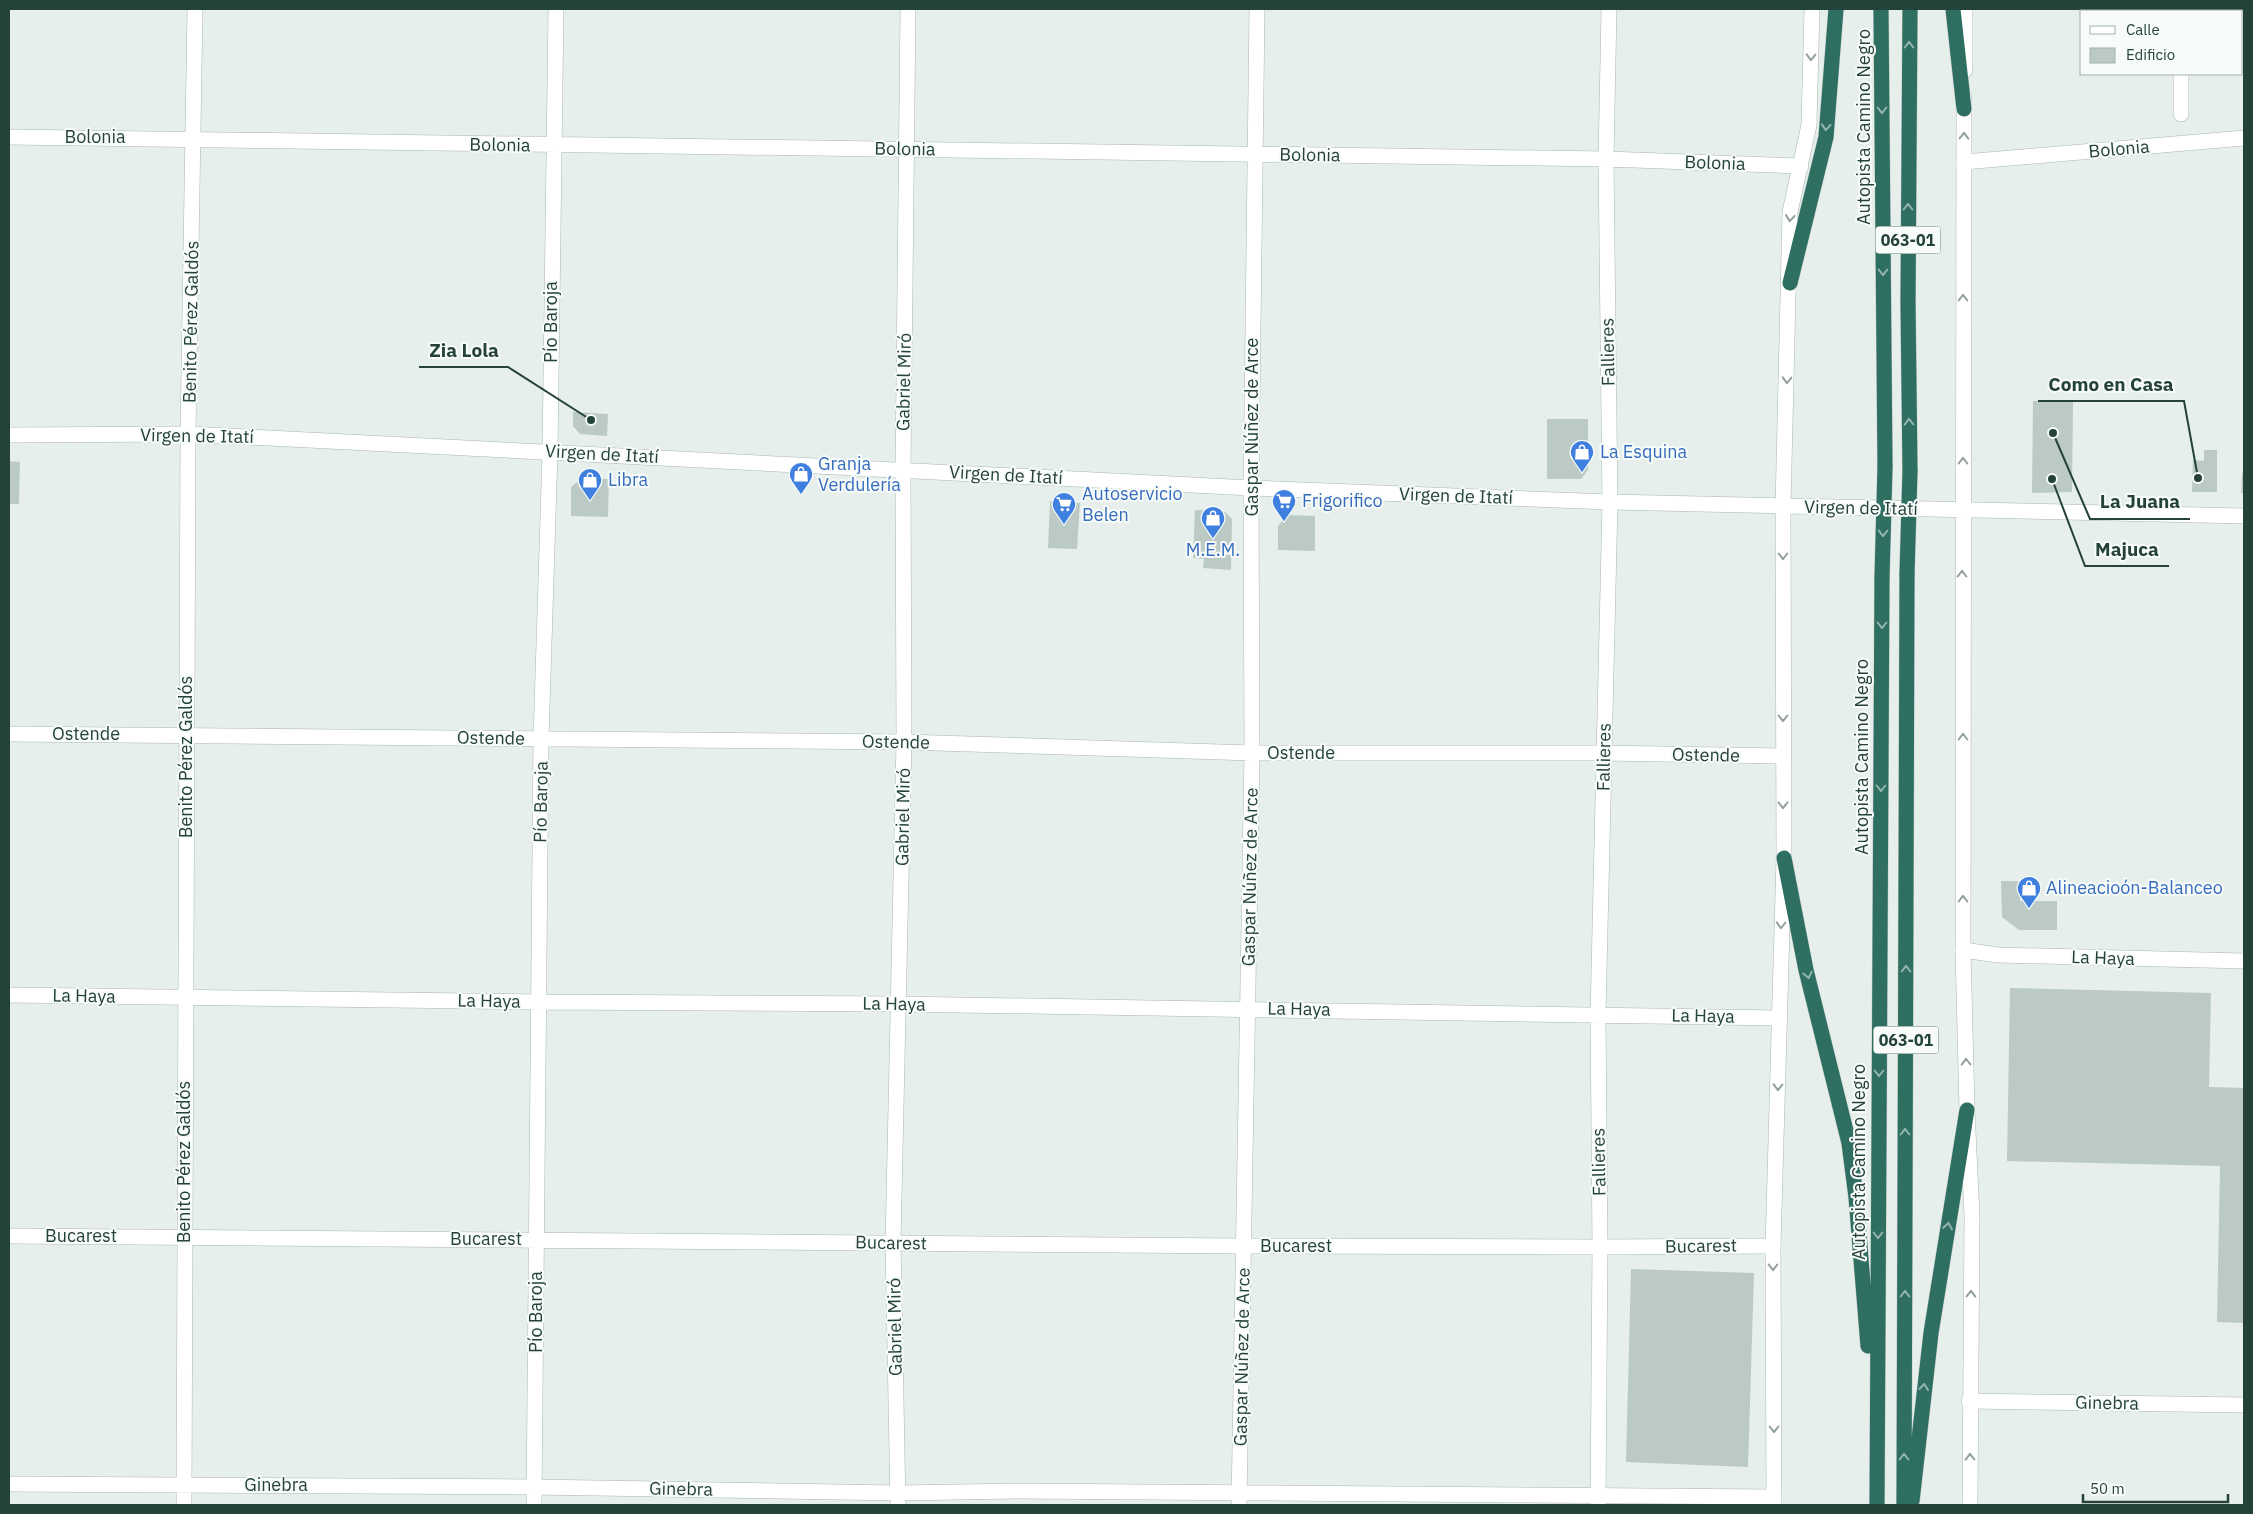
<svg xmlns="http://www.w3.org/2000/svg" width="2253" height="1514" viewBox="0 0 2253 1514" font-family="'IBM Plex Sans',sans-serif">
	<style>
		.building { fill: #bbcac4 }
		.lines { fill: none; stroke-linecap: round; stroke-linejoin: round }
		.minor-casing { stroke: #a8b8b2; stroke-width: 16 }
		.tertiary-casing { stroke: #a8b8b2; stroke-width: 16 }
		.motorway-casing { stroke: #c2cac8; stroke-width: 16 }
		.minor { stroke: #fff; stroke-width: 15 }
		.tertiary { stroke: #fff; stroke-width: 15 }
		.motorway { stroke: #2f6f62; stroke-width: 15 }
		.motorway-bridge-casing { stroke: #c2cac8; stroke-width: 16; stroke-linecap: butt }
		.motorway-bridge { stroke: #2f6f62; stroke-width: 15 }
		.oneway { stroke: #93b5ae }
		.oneway2 { stroke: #92a09c }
		.labels { text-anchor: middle; stroke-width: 4; stroke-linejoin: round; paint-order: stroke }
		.shield { fill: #f7fbf9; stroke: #637a73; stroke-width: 1 }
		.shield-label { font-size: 16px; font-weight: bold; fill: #24423a }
		.street-label { font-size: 18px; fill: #24423a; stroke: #f7fbf9 }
		.shop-label { font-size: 18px; fill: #366cbe; stroke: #f7fbf9; text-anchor: start }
		.leader { fill: none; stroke: #24423a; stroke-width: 2 }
		.callout-dot { fill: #24423a; stroke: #f7fbf9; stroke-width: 2 }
		.callout-label { font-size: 19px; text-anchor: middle; font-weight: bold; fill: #24423a; stroke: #f7fbf9; stroke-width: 4; stroke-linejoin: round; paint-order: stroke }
	</style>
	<rect width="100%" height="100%" fill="#e6efeb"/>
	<path class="building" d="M 2033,401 L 2073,402 L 2072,492 L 2032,493 Z
		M 573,412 L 608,414 L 607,436 L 580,434 L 573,426 Z
		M 1547,419 L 1588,419 L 1588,470 L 1581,479 L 1547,479 Z
		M 2204,450 L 2217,450 L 2217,492 L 2192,492 L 2193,460 L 2204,461 Z
		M 9,461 L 20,462 L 19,504 L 9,504 Z
		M 2242,473 L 2244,473 L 2244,493 L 2241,493 Z
		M 582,478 L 609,479 L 608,517 L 571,516 L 571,487 Z
		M 1050,501 L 1080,503 L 1077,549 L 1048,548 Z
		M 1195,510 L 1224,511 L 1232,519 L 1231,570 L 1203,568 L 1204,559 L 1193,558 Z
		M 1287,515 L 1315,516 L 1315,551 L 1278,550 L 1278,526 Z
		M 2001,881 L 2020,881 L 2020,901 L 2057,901 L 2057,930 L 2019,930 L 2002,917 Z
		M 2010,988 L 2211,993 L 2209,1087 L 2244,1088 L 2244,1323 L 2217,1322 L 2220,1166 L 2007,1161 Z
		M 1631,1269 L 1754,1273 L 1748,1467 L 1626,1462 Z"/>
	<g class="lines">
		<g class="minor-casing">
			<path id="minor" d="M 2180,9 L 2180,11
				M 2181,74 L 2181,114
				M 9,137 L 1606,159 L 1801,166
				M 1964,162 L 2244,138
				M 9,734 L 904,742 L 1252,753 L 1604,753 L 1783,756
				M 1963,950 L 1998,955 L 2244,961
				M 9,995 L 539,1002 L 900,1004 L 1778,1018
				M 9,1236 L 1244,1246 L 1600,1247 L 1773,1246
				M 1969,1401 L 2244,1405
				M 9,1484 L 535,1487 L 898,1493 L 1017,1491 L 1774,1497
				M 184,1505 L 188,434 L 195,9
				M 534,1505 L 541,739 L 550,452 L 556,9
				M 898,1505 L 893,1243 L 904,742 L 903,470 L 908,9
				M 1239,1505 L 1252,753 L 1251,488 L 1257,9
				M 1598,1505 L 1600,1247 L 1598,1015 L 1610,502 L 1606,159 L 1609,9"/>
		</g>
		<g class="tertiary-casing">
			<path id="tertiary" d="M 1965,70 L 1965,9
				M 1964,98 L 1963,950 L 1967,1110 L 1972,1216 L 1970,1505
				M 9,435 L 188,434 L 1251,488 L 1610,502 L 2244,516
				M 1774,1505 L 1773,1246 L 1784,858 L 1783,507 L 1790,212 L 1809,125 L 1812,9"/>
		</g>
		<g class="motorway-casing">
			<path id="motorway" d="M 1881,9 L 1885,467
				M 1910,9 L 1908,303 L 1910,471
				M 1953,9 L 1964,109
				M 1790,283 L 1826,137 L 1836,9
				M 1784,858 L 1806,970 L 1849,1143 L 1856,1197 L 1868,1346
				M 1912,1501 L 1931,1333 L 1967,1110
				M 1877,1505 L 1882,577
				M 1904,1505 L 1907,574"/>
		</g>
		<use href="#minor" class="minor"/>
		<use href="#tertiary" class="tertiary"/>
		<use href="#motorway" class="motorway"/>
		<g class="motorway-bridge-casing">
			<path id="motorway-bridge" d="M 1907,574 L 1910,471
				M 1882,577 L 1885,467"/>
		</g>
		<use href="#motorway-bridge" class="motorway-bridge"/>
	</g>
	<defs><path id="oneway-chevron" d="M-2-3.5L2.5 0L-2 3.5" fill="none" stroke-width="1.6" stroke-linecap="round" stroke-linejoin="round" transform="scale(1.25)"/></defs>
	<g class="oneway">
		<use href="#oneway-chevron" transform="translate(1909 45) rotate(-90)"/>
		<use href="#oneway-chevron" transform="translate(1882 110) rotate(90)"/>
		<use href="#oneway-chevron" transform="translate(1826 127) rotate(94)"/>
		<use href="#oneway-chevron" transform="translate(1908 207) rotate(-90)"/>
		<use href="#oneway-chevron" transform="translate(1883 272) rotate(90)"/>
		<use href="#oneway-chevron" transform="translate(1909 422) rotate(-91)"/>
		<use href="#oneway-chevron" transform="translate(1883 533) rotate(91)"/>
		<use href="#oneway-chevron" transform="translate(1882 625) rotate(90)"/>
		<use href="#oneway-chevron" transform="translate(1881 788) rotate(90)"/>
		<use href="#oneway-chevron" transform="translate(1906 969) rotate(-90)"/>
		<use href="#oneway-chevron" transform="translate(1808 975) rotate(77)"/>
		<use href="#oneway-chevron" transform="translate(1879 1073) rotate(90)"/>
		<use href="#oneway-chevron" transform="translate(1905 1132) rotate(-90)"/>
		<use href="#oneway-chevron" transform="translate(1948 1226) rotate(-81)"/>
		<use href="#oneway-chevron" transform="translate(1878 1235) rotate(90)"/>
		<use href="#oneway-chevron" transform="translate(1905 1294) rotate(-90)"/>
		<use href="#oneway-chevron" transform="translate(1924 1387) rotate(-83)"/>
		<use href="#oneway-chevron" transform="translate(1904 1457) rotate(-90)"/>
	</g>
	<g class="oneway2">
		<use href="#oneway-chevron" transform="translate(1811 57) rotate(91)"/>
		<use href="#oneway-chevron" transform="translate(1964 136) rotate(-89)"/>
		<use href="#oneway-chevron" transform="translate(1790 218) rotate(96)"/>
		<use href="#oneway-chevron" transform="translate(1963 298) rotate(-90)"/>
		<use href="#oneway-chevron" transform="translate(1787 380) rotate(92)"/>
		<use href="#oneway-chevron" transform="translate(1963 461) rotate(-90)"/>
		<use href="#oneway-chevron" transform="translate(1783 556) rotate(90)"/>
		<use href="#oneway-chevron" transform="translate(1962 574) rotate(-90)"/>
		<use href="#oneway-chevron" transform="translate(1783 718) rotate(90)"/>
		<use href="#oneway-chevron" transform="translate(1963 737) rotate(-90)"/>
		<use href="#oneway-chevron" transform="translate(1783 805) rotate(90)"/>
		<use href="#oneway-chevron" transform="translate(1963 899) rotate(-90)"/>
		<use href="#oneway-chevron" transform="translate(1781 925) rotate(92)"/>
		<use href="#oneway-chevron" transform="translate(1966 1062) rotate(-91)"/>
		<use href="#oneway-chevron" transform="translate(1778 1087) rotate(91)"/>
		<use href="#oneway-chevron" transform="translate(1773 1267) rotate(90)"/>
		<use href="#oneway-chevron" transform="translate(1971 1294) rotate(-89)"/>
		<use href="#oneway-chevron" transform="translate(1774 1429) rotate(90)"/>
		<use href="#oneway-chevron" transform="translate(1970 1457) rotate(-91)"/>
	</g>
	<defs>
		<g id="shop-pin" transform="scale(1.25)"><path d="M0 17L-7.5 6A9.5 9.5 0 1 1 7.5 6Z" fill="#3f7fe0" stroke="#f7fbf9"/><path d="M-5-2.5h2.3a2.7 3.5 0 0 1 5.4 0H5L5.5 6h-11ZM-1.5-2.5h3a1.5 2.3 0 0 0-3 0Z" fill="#fff"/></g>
		<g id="supermarket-pin" transform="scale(1.25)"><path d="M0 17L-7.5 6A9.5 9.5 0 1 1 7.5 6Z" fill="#3f7fe0" stroke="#f7fbf9"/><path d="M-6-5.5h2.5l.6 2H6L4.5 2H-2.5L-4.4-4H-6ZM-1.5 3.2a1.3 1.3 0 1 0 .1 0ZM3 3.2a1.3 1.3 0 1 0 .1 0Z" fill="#fff"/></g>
	</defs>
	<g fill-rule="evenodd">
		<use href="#shop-pin" x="1582" y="452"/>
		<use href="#shop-pin" x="801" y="474"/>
		<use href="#shop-pin" x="590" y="480"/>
		<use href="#supermarket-pin" x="1284" y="501"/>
		<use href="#supermarket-pin" x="1064" y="504"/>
		<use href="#shop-pin" x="1213" y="518"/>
		<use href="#shop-pin" x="2029" y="888"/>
	</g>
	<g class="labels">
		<g class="shield">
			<rect x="1875.5" y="226.5" width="65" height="27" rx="4"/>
			<rect x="1873.5" y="1026.5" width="65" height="27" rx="4"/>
		</g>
		<g class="shield-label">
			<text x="1908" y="246">063-01</text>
			<text x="1906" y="1046">063-01</text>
		</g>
		<g class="street-label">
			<text transform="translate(1864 127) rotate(-90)" y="6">Autopista Camino Negro</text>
			<text x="95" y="143">Bolonia</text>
			<text transform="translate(500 145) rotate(1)" y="6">Bolonia</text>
			<text transform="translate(905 149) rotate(1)" y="6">Bolonia</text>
			<text transform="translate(2119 149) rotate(-5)" y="6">Bolonia</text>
			<text transform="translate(1310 155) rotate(1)" y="6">Bolonia</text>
			<text transform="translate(1715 163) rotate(2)" y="6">Bolonia</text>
			<text transform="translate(191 322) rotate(-89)" y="6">Benito Pérez Galdós</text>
			<text transform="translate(551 322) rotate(-90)" y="6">Pío Baroja</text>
			<text transform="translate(1608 352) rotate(-91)" y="6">Fallieres</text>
			<text transform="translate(904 382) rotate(-89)" y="6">Gabriel Miró</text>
			<text transform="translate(1252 427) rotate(-90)" y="6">Gaspar Núñez de Arce</text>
			<text transform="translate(197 436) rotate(1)" y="6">Virgen de Itatí</text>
			<text transform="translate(602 454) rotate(3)" y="6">Virgen de Itatí</text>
			<text transform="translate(1006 475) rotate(3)" y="6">Virgen de Itatí</text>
			<text transform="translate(1456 496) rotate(2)" y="6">Virgen de Itatí</text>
			<text transform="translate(1861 508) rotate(1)" y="6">Virgen de Itatí</text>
			<text x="86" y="740">Ostende</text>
			<text transform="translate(491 738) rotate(1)" y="6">Ostende</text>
			<text transform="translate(896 742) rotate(1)" y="6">Ostende</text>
			<text x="1301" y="759">Ostende</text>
			<text transform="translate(1706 755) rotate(1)" y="6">Ostende</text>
			<text transform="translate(186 757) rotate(-90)" y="6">Benito Pérez Galdós</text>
			<text transform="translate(1604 757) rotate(-89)" y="6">Fallieres</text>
			<text transform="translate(1862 757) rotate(-90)" y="6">Autopista Camino Negro</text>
			<text transform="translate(541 802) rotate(-89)" y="6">Pío Baroja</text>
			<text transform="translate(903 817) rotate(-89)" y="6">Gabriel Miró</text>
			<text transform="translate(1250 877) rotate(-89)" y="6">Gaspar Núñez de Arce</text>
			<text transform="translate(2103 958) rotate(2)" y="6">La Haya</text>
			<text transform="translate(84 996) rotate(1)" y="6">La Haya</text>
			<text transform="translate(489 1001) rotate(1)" y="6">La Haya</text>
			<text transform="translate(894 1004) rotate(1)" y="6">La Haya</text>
			<text transform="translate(1299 1009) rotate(1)" y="6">La Haya</text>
			<text transform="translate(1703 1016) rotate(1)" y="6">La Haya</text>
			<text transform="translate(184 1162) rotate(-90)" y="6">Benito Pérez Galdós</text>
			<text transform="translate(1599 1162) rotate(-91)" y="6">Fallieres</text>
			<text transform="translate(1859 1162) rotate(-90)" y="6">Autopista Camino Negro</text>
			<text x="81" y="1242">Bucarest</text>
			<text x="486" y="1245">Bucarest</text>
			<text transform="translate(891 1243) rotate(1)" y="6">Bucarest</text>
			<text x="1296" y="1252">Bucarest</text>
			<text transform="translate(1701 1246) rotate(-1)" y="6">Bucarest</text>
			<text transform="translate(536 1312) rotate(-90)" y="6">Pío Baroja</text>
			<text transform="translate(895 1327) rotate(-91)" y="6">Gabriel Miró</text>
			<text transform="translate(1242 1357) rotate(-89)" y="6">Gaspar Núñez de Arce</text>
			<text transform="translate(2107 1403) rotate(1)" y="6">Ginebra</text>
			<text x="276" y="1491">Ginebra</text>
			<text transform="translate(681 1489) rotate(1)" y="6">Ginebra</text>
		</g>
		<g class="shop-label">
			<text x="1600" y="458">La Esquina</text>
			<text x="818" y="470">Granja<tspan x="818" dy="21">Verdulería</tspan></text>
			<text x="608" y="486">Libra</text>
			<text x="1082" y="500">Autoservicio<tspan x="1082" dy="21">Belen</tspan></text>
			<text x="1302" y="507">Frigorifico</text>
			<text x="1213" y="556" text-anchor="middle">M.E.M.</text>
			<text x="2046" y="894">Alineacioón-Balanceo</text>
		</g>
	</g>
	<path class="leader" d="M591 420L508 367H419M2198 478L2184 401H2038M2053 433L2090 519H2190M2052 479L2085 566H2169"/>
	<g class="callout-dot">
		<circle cx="591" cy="420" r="5"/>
		<circle cx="2198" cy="478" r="5"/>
		<circle cx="2053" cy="433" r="5"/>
		<circle cx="2052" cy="479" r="5"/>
	</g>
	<g class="callout-label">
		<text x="464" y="357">Zia Lola</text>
		<text x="2111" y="391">Como en Casa</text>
		<text x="2140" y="508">La Juana</text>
		<text x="2127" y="556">Majuca</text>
	</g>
	<rect width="2253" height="1514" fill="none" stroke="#24423a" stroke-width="20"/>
	<rect x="2080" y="10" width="162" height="65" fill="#f7fbf9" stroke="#a3b1ad"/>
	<rect x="2090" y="26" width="25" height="8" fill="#ffffff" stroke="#a3b1ad"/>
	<text x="2126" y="35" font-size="15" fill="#24423a">Calle</text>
	<rect x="2090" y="48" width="25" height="15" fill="#bbcac4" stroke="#a3b1ad"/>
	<text x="2126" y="60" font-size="15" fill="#24423a">Edificio</text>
	<path d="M2083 1494v8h145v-8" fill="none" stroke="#24423a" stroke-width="2.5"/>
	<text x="2090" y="1494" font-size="15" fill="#24423a" stroke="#f7fbf9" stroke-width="4" paint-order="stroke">50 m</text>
</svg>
